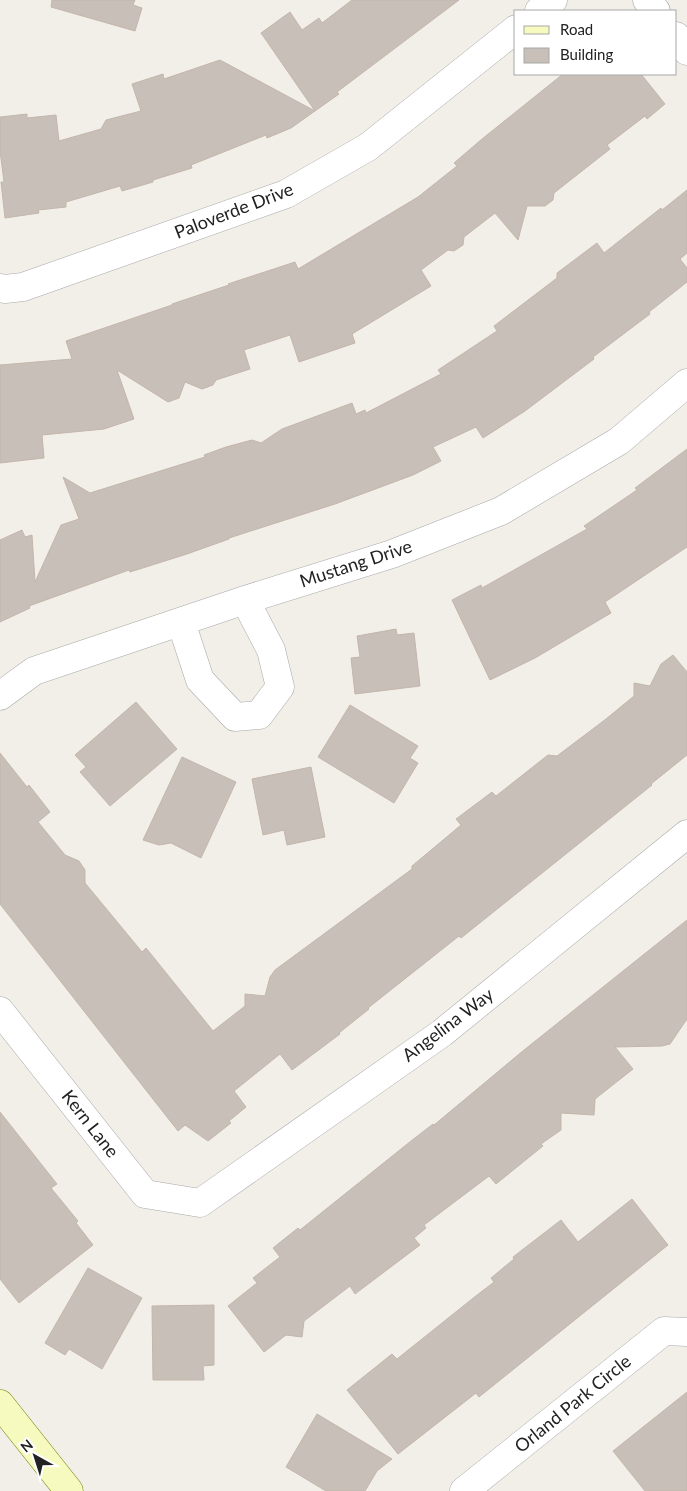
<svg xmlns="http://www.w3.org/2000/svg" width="687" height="1491" viewBox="0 0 687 1491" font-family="Lato,sans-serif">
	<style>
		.building { fill: #c7bfb8; stroke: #c4b6ab }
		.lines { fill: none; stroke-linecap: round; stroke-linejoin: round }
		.street-casing { stroke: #a9a9a9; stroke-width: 29 }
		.secondary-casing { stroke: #707d05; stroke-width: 29 }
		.street { stroke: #fff; stroke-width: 28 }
		.secondary { stroke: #f7fabf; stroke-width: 28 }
		.labels { text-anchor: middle; stroke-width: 4; stroke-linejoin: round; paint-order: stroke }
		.street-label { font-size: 18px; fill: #222; stroke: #fff }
	</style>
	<rect width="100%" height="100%" fill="#f2efe9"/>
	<path class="building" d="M 52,0 L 135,0 L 133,5 L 142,8 L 135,31 L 51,7 Z
		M 352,0 L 459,0 L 337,92 L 339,94 L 291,128 L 267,138 L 266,135 L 191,165 L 192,168 L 153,180 L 153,182 L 122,191 L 120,186 L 66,202 L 66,207 L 38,210 L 39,213 L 5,218 L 1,182 L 4,182 L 0,151 L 0,117 L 27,114 L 27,118 L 56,115 L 59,141 L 101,129 L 106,120 L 141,111 L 132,84 L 163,74 L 164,79 L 220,60 L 315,111 L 261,33 L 290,12 L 302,30 L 319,18 L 322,23 Z
		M 563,74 L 641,74 L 665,104 L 647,119 L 645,116 L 607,145 L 610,149 L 554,193 L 553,200 L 545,206 L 527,206 L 518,240 L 495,213 L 464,237 L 463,245 L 454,251 L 448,250 L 421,270 L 431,286 L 352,334 L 355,343 L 299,362 L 290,335 L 244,350 L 250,369 L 216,380 L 213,385 L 202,389 L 185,382 L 179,398 L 168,402 L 117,370 L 134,419 L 104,429 L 42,435 L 44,458 L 0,463 L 0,365 L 72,359 L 66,341 L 172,305 L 172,304 L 229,285 L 228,284 L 295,262 L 298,269 L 418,197 L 457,166 L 454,163 L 482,139 Z
		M 687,190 L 687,253 L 680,259 L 687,268 L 687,282 L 649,312 L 650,314 L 593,357 L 594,359 L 525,411 L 483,438 L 476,427 L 433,447 L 441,461 L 413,475 L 335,504 L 229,538 L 229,539 L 187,554 L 130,572 L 129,570 L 29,606 L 30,608 L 0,622 L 0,540 L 22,530 L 25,537 L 32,535 L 35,582 L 61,525 L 79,519 L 63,477 L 90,493 L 205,457 L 204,455 L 226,447 L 252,440 L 261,443 L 282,429 L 352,403 L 356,414 L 365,410 L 366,413 L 441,374 L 438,370 L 497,331 L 494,326 L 557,278 L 557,273 L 597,243 L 604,253 L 661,208 L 662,210 Z
		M 687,449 L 687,547 L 605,602 L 611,613 L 535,658 L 490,680 L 452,600 L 481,585 L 482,588 L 587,529 L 584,526 L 637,490 L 635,488 Z
		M 396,629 L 397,635 L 414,633 L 420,686 L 355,694 L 351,658 L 360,657 L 357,636 Z
		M 673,655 L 687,672 L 687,755 L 651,784 L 652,785 L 461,938 L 459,936 L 368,1008 L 369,1009 L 339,1033 L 340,1034 L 292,1070 L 280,1054 L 234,1091 L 246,1107 L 229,1121 L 231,1123 L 208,1141 L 185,1125 L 178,1131 L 0,904 L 0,753 L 27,787 L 29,785 L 50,812 L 38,822 L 65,855 L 79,861 L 85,870 L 85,883 L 142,952 L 146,948 L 213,1031 L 245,1006 L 245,994 L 265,996 L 270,977 L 275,970 L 412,869 L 412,866 L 461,825 L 456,819 L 492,792 L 496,796 L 548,755 L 557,756 L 606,719 L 634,696 L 634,683 L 650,686 L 661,664 Z
		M 136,702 L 177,749 L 110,806 L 80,772 L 86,767 L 75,755 Z
		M 350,705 L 418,746 L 410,758 L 418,763 L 394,803 L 318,757 Z
		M 182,757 L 236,782 L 201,858 L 171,843 L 159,845 L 143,840 Z
		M 311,767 L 325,837 L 287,845 L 284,830 L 263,835 L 252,779 Z
		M 687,920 L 687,1019 L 670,1044 L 662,1046 L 615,1047 L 633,1069 L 595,1099 L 594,1115 L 561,1113 L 561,1130 L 541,1144 L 543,1146 L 496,1184 L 489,1176 L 424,1225 L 426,1228 L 414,1238 L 420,1245 L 355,1294 L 350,1286 L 304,1321 L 302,1337 L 286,1335 L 264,1352 L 228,1306 L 257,1283 L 253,1278 L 280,1257 L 273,1248 L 298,1228 L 300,1230 L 411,1141 L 433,1124 L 434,1125 L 524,1050 Z
		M 0,1112 L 57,1184 L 51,1188 L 78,1221 L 76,1223 L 93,1245 L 19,1303 L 0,1279 Z
		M 632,1199 L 668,1245 L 479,1397 L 476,1393 L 398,1454 L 347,1390 L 392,1354 L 397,1359 L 472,1299 L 494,1282 L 491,1278 L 514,1259 L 513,1257 L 561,1220 L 578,1242 Z
		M 88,1268 L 142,1298 L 102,1369 L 69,1349 L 65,1355 L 45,1343 Z
		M 214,1305 L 214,1365 L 203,1366 L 204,1380 L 153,1380 L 152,1306 Z
		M 687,1392 L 687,1491 L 645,1491 L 613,1451 Z
		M 317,1414 L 392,1459 L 377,1471 L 365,1491 L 326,1491 L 286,1467 Z"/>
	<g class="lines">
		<g class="street-casing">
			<path id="street" d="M 647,0 L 656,11
				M 539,11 L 553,0
				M 676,36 L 687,51
				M 0,288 L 5,289 L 23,287 L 286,194 L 368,147 L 516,29
				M 181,622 L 200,680 L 235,717 L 259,715 L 280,687 L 271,650 L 245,600
				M 0,696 L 34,671 L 245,600 L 392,554 L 501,511 L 619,441 L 687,383
				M 0,1011 L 145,1194 L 200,1203 L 442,1033 L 687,834
				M 464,1491 L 664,1331 L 687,1332"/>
		</g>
		<g class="secondary-casing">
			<path id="secondary" d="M 0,1404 L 69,1491"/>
		</g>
		<use href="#street" class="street"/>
		<use href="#secondary" class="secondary"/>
	</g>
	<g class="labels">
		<g class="street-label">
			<text transform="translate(234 211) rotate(-21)" y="6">Paloverde Drive</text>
			<text transform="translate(356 564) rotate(-18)" y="6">Mustang Drive</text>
			<text transform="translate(448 1025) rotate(-37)" y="6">Angelina Way</text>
			<text transform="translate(90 1124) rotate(52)" y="6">Kern Lane</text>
			<text transform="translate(573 1404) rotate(-39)" y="6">Orland Park Circle</text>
		</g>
	</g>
	<rect x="514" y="10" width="162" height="65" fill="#ffffff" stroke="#a7a7a7"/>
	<rect x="524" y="26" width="25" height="8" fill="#f7fabf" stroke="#a7a7a7"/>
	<text x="560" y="35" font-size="15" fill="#222222">Road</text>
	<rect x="524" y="48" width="25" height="15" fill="#c7bfb8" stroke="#a7a7a7"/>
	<text x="560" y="60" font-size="15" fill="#222222">Building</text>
	<g transform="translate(35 1456) rotate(321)" stroke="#ffffff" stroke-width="4" paint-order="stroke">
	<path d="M0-4L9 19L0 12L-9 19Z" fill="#222222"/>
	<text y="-8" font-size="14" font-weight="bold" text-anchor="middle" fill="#222222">N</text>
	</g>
</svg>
